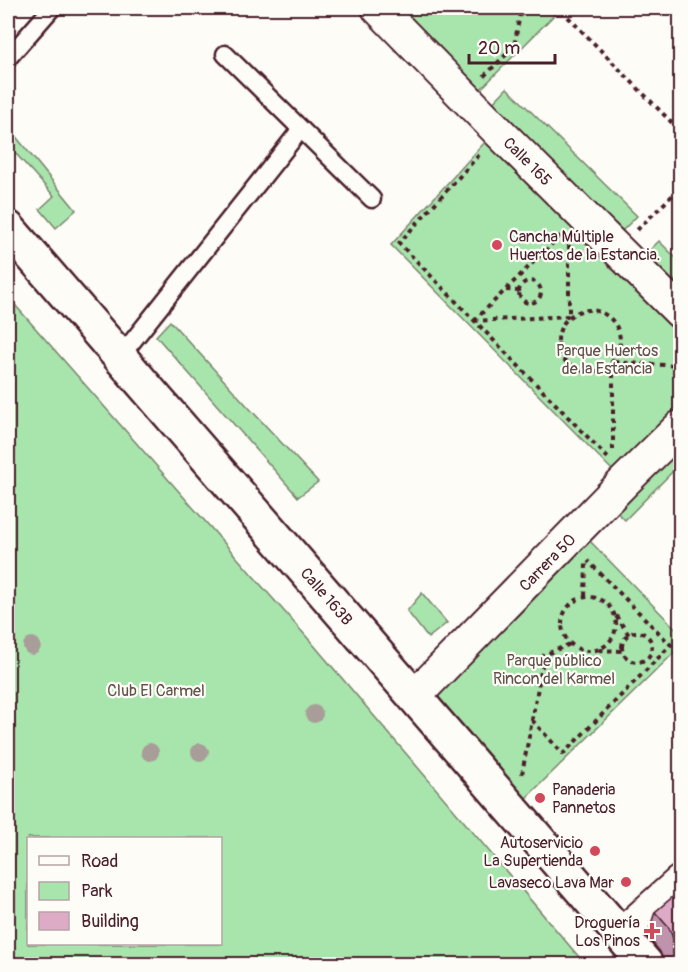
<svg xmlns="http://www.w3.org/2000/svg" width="688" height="972" viewBox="0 0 688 972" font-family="Pangolin,sans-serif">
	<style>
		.green { fill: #a8e5ac; stroke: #79826c; stroke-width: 1.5; fill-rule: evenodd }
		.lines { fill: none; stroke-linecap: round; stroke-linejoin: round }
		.service-casing { stroke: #4a1f2b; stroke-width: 21 }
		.minor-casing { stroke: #4a1f2b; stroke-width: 36 }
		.tertiary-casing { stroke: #4a1f2b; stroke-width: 38 }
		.path { stroke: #4a1f2b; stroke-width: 4; stroke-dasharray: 4.5 4.5; stroke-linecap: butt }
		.service { stroke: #fdfcf7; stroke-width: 16 }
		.minor { stroke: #fdfcf7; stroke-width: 32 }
		.tertiary { stroke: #fdfcf7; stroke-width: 33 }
		.tree { fill: #a89d98 }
		.wall { fill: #bf93ab; stroke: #4a1f2b; stroke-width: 1.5 }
		.building { fill: #deabc7; stroke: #4a1f2b; stroke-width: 1.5 }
		.poi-dot { fill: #d1495b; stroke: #fdfcf7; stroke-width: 2 }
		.labels { text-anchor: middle; stroke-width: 4.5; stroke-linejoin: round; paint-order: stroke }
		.street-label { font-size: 16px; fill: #4a1f2b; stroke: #fdfcf7 }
		.poi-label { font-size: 16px; fill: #4a1f2b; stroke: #fdfcf7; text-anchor: end }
		.park-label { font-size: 16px; fill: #62504b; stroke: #fdfcf7 }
	</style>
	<rect width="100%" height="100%" fill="#fdfcf7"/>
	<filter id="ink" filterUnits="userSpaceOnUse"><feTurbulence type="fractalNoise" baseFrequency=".0167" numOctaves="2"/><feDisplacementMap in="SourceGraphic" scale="12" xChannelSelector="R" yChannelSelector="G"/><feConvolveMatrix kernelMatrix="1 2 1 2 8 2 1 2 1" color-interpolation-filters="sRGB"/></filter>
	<g filter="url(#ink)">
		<path class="green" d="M 396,8 L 561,8 L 479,91 Z
			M 507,88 L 637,216 L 617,236 L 489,107 Z
			M 8,127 L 76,210 L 56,228 L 40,209 L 54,196 L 8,145 Z
			M 486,141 L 680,329 L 680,409 L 614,472 L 391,245 Z
			M 659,241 L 680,262 L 680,275 L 667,288 L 639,261 Z
			M 8,297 L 312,643 L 585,964 L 8,964 ZM 28,838 L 220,838 L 220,944 L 28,944 Z
			M 170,321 L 251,410 L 318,482 L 298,497 L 156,336 Z
			M 680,442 L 680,464 L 625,520 L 614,510 Z
			M 586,537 L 680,633 L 680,647 L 524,800 L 428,692 Z
			M 422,593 L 447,623 L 428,638 L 407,611 Z"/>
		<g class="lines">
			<g class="service-casing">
				<path id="service" d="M 225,54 L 372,199
					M 8,58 L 52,8
					M 120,357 L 301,129"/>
			</g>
			<g class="minor-casing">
				<path id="minor" d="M 378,8 L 499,132 L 680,312
					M 414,697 L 625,481 L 680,427
					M 621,935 L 680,882"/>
			</g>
			<g class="tertiary-casing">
				<path id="tertiary" d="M 8,228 L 646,964"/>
			</g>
			<path class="path" d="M 568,17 L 680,131
				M 484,76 L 514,47 L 521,8
				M 479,155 L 399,243 L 608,458
				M 637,230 L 680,188
				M519 292a11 11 0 1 1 22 0a11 11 0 1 1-22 0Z
				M 506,290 L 519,291
				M558 341a31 31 0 1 1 62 0a31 31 0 1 1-62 0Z
				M 474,321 L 569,316 L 569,245
				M 474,321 L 562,234
				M 613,450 L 613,362 L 680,366
				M 585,596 L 586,564
				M562 624a27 27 0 1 1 54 0a27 27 0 1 1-54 0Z
				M 616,616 L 629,635
				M622 647a15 15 0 1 1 30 0a15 15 0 1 1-30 0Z
				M 599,650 L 622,651
				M 532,720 L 563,754 L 671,645 L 588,561
				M 522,774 L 544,655 L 570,644"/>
			<use href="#service" class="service"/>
			<use href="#minor" class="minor"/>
			<use href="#tertiary" class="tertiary"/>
		</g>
		<g class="tree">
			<circle cx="32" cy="646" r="9"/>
			<circle cx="314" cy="714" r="9"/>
			<circle cx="150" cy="752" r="9"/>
			<circle cx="200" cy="752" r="9"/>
		</g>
		<path class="wall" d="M 681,890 L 681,964 L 667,964 L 664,962 L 660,952 L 647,936 L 655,912 Z"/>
		<path class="building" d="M 681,890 L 681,946 L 673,938 L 669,928 L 655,912 Z"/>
	</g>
	<g class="poi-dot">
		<circle cx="497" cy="245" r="6"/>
		<circle cx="540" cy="798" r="6"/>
		<circle cx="595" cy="851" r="6"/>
		<circle cx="626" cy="882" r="6"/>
		<path d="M649 922h6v6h6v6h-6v6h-6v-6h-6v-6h6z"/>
	</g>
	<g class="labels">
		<g class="street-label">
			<text transform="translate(528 161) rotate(45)" y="6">Calle 165</text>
			<text transform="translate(547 562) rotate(-46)" y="6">Carrera 50</text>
			<text transform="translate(327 596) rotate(49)" y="6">Calle 163B</text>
		</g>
		<g class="poi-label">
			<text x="509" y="242" text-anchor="start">Cancha Múltiple<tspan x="509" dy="18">Huertos de la Estancia.</tspan></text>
			<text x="552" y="795" text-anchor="start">Panaderia<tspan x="552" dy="18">Pannetos</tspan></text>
			<text x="583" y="848">Autoservicio<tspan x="583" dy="18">La Supertienda</tspan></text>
			<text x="614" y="888">Lavaseco Lava Mar</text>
			<text x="640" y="928">Droguería<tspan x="640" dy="18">Los Pinos</tspan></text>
		</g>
		<g class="park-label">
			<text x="607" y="356">Parque Huertos<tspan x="607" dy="18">de la Estancia</tspan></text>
			<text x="554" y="666">Parque público<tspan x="554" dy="18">Rincon del Karmel</tspan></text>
			<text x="156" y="696">Club El Carmel</text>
		</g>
	</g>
	<rect width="688" height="972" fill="none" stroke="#fdfcf7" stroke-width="30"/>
	<rect x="15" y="15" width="658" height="942" fill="none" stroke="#4a1f2b" stroke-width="2" filter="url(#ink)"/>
	<rect x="27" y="837" width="195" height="108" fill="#fdfcf7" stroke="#b5a4a5" stroke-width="1.5"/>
	<rect x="39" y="856" width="30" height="9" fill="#fdfcf7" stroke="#b5a4a5" stroke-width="1.5"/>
	<text x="81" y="867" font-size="18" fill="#4a1f2b">Road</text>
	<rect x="39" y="882" width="30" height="18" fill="#a8e5ac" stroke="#b5a4a5" stroke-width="1.5"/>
	<text x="81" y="897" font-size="18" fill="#4a1f2b">Park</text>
	<rect x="39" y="912" width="30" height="18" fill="#deabc7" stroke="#b5a4a5" stroke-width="1.5"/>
	<text x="81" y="927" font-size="18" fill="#4a1f2b">Building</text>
	<path d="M469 54v9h86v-9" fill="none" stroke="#4a1f2b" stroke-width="3"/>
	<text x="478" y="54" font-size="18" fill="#4a1f2b" stroke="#fdfcf7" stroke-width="4.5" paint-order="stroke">20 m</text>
</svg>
